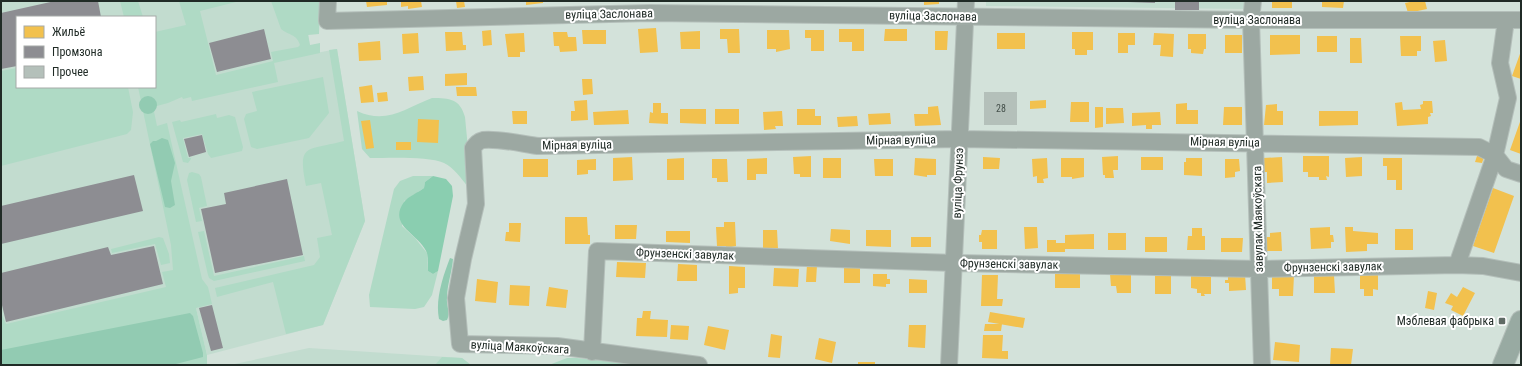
<svg xmlns="http://www.w3.org/2000/svg" width="1522" height="366" viewBox="0 0 1522 366" font-family="'Roboto Condensed',sans-serif">
	<style>
		.built { fill: #c2dccf; fill-rule: evenodd }
		.green { fill: #afdac5 }
		.forest { fill: #92cbb2 }
		.water { fill: #8aceb0 }
		.homes { fill: #f2c14e }
		.industry { fill: #8d8d92 }
		.building { fill: #b4c0ba }
		.lines { fill: none; stroke-linecap: round; stroke-linejoin: round }
		.minor-casing { stroke: #b4bfba; stroke-width: 18 }
		.major-casing { stroke: #b4bfba; stroke-width: 22 }
		.minor { stroke: #9ca8a2; stroke-width: 16 }
		.major { stroke: #98aaa2; stroke-width: 20 }
		.poi-dot { fill: #5f6b65; stroke: #fff; stroke-width: 1.5 }
		.labels { text-anchor: middle; stroke-width: 4; stroke-linejoin: round; paint-order: stroke }
		.number-label { font-size: 10px; fill: #45504b }
		.street-label { font-size: 12px; fill: #202b26; stroke: #fff }
		.poi-label { font-size: 12px; fill: #202b26; stroke: #fff; text-anchor: end }
	</style>
	<rect width="100%" height="100%" fill="#d3e2da"/>
	<path class="built" d="M 1,1 L 304,1 L 311,54 L 337,49 L 365,221 L 323,325 L 207,355 L 196,308 L 1,325 ZM 17,17 L 155,17 L 155,87 L 17,87 Z
		M 986,1 L 1247,1 L 1247,9 L 986,6 Z
		M 309,348 L 462,358 L 471,365 L 230,365 Z"/>
	<path class="green" d="M 120,1 L 138,1 L 143,17 L 124,17 Z
		M 179,1 L 240,1 L 200,11 L 216,75 L 273,61 L 271,52 L 298,47 L 300,45 C 297,34 288,35 281,29 L 271,1 L 320,1 L 319,34 L 308,35 L 310,45 L 320,43 L 320,53 L 274,63 L 278,82 L 192,101 L 191,97 L 183,99 L 182,97 L 168,103 L 153,107 L 157,126 L 167,123 L 202,279 L 208,287 L 212,304 L 196,308 L 207,355 L 207,365 L 1,365 L 1,313 L 6,324 L 166,287 L 162,272 L 173,270 L 171,245 L 138,87 L 155,87 L 155,32 L 186,25 Z
		M 337,49 L 365,221 L 323,325 L 286,334 L 273,282 L 217,297 L 215,288 L 314,265 L 320,257 L 317,238 L 332,235 L 321,183 L 306,186 C 297,142 307,151 344,141 L 329,50 Z
		M 17,68 L 17,87 L 128,87 L 133,112 L 131,130 L 127,134 L 1,166 L 1,71 Z
		M 323,77 L 329,113 L 309,138 L 257,149 L 251,147 L 244,119 L 246,114 L 257,111 L 252,92 Z
		M 432,98 C 450,98 460,99 465,117 L 471,180 L 468,187 C 461,178 454,168 444,163 C 429,156 389,158 370,158 L 362,149 L 357,111 C 387,125 405,108 432,98 Z
		M 216,114 L 217,118 L 229,115 L 235,117 L 243,147 L 242,151 L 211,158 L 208,154 L 202,134 L 183,138 L 188,158 L 191,158 L 191,159 L 188,163 L 183,162 L 172,122 L 180,120 L 181,122 Z
		M 192,172 L 199,174 L 201,177 L 207,206 L 199,208 L 202,221 L 196,222 L 187,180 L 189,173 Z
		M 413,176 L 433,176 L 425,182 L 424,188 L 404,201 L 402,226 L 415,238 L 427,253 L 428,271 L 433,274 L 438,271 L 432,295 L 424,307 L 415,309 L 370,307 L 369,295 L 394,189 L 400,181 Z
		M 204,231 L 214,276 L 304,256 L 305,261 L 214,281 L 209,278 L 208,275 L 198,232 Z
		M 159,237 L 163,238 L 169,254 L 170,263 L 161,265 L 155,244 L 112,253 L 111,249 Z
		M 442,357 L 462,358 L 471,365 L 435,365 Z
		M 567,358 L 577,358 L 640,365 L 549,365 Z"/>
	<path class="forest" d="M139 105a9 9 0 1 1 18 0a9 9 0 1 1-18 0Z
		M 162,138 L 168,140 L 175,163 L 171,181 L 175,205 L 170,208 L 165,207 L 150,144 L 153,141 L 156,141 Z
		M 450,258 L 453,259 C 452,272 447,285 447,298 C 446,306 451,312 447,320 L 443,321 L 439,319 C 435,300 443,276 450,258 Z
		M 190,313 L 193,316 L 203,353 L 203,357 L 172,365 L 1,365 L 1,350 Z"/>
	<path class="water" d="M 433,176 L 446,179 L 452,186 L 453,196 L 438,271 L 433,274 L 428,271 C 428,266 428,258 427,253 C 420,234 387,226 404,202 C 407,197 419,192 424,188 L 425,182 Z"/>
	<path class="homes" d="M 366,1 L 387,1 L 387,5 L 367,7 Z
		M 401,1 L 421,1 L 422,7 L 408,9 L 408,6 L 401,7 Z
		M 456,1 L 464,1 L 465,7 L 457,8 Z
		M 526,1 L 543,1 L 543,3 L 526,5 Z
		M 924,1 L 939,1 L 939,4 L 924,5 Z
		M 1272,1 L 1292,1 L 1292,8 L 1272,8 Z
		M 1322,1 L 1344,1 L 1343,8 L 1322,7 Z
		M 1415,1 L 1425,1 L 1427,9 L 1408,13 L 1405,3 Z
		M 656,28 L 658,52 L 640,53 L 638,29 Z
		M 720,29 L 739,29 L 740,53 L 728,53 L 727,39 L 720,39 Z
		M 839,29 L 864,29 L 864,51 L 852,51 L 852,42 L 839,42 Z
		M 885,29 L 907,29 L 907,41 L 884,41 Z
		M 491,30 L 492,45 L 483,46 L 482,31 Z
		M 582,30 L 606,30 L 606,44 L 583,44 Z
		M 767,30 L 789,30 L 790,49 L 776,52 L 776,49 L 767,49 Z
		M 805,30 L 824,30 L 824,51 L 811,51 L 811,38 L 805,38 Z
		M 700,31 L 700,49 L 681,49 L 680,32 Z
		M 935,31 L 948,31 L 947,50 L 935,50 Z
		M 445,32 L 462,32 L 463,45 L 466,45 L 466,50 L 446,51 Z
		M 553,32 L 567,32 L 568,37 L 576,37 L 577,51 L 560,52 L 559,46 L 554,46 Z
		M 1072,32 L 1093,32 L 1093,50 L 1087,50 L 1087,55 L 1075,55 L 1075,49 L 1072,49 Z
		M 418,33 L 419,53 L 403,54 L 402,34 Z
		M 524,33 L 525,52 L 520,52 L 520,57 L 508,57 L 505,34 Z
		M 997,33 L 1025,33 L 1025,49 L 997,49 Z
		M 1118,33 L 1135,33 L 1135,45 L 1128,45 L 1128,53 L 1118,53 Z
		M 1154,33 L 1174,34 L 1173,57 L 1160,56 L 1161,45 L 1153,45 Z
		M 1188,34 L 1206,34 L 1206,49 L 1204,49 L 1203,54 L 1191,53 L 1191,49 L 1188,49 Z
		M 1225,35 L 1242,35 L 1242,53 L 1225,53 Z
		M 1270,35 L 1300,35 L 1300,54 L 1270,55 Z
		M 1317,36 L 1337,36 L 1337,52 L 1317,52 Z
		M 1400,36 L 1421,36 L 1421,51 L 1417,51 L 1417,56 L 1401,56 Z
		M 1350,38 L 1361,38 L 1362,63 L 1350,63 Z
		M 1445,40 L 1447,61 L 1435,62 L 1433,41 Z
		M 380,41 L 381,60 L 359,61 L 358,43 Z
		M 1521,51 L 1521,79 L 1512,76 Z
		M 467,73 L 467,85 L 445,86 L 445,74 Z
		M 423,76 L 424,90 L 409,91 L 408,77 Z
		M 582,79 L 592,79 L 593,94 L 583,95 Z
		M 372,85 L 374,102 L 361,103 L 359,87 Z
		M 456,87 L 476,87 L 477,96 L 457,96 Z
		M 387,92 L 388,101 L 378,102 L 377,93 Z
		M 587,100 L 588,120 L 571,121 L 571,111 L 575,111 L 574,101 Z
		M 1046,100 L 1046,108 L 1030,109 L 1030,101 Z
		M 1423,101 L 1432,101 L 1433,113 L 1430,113 L 1431,116 L 1428,117 L 1428,124 L 1397,126 L 1395,103 L 1402,102 L 1403,110 L 1421,109 L 1420,105 L 1423,104 Z
		M 1071,102 L 1089,102 L 1089,122 L 1070,122 Z
		M 653,103 L 661,103 L 661,113 L 668,113 L 668,124 L 649,123 L 650,112 L 653,113 Z
		M 1187,103 L 1187,110 L 1198,110 L 1198,124 L 1176,124 L 1176,104 Z
		M 1277,104 L 1277,111 L 1283,111 L 1283,125 L 1264,125 L 1266,105 Z
		M 938,106 L 941,125 L 915,126 L 914,114 L 928,114 L 928,107 Z
		M 1095,107 L 1103,107 L 1103,127 L 1095,128 Z
		M 1224,107 L 1242,107 L 1242,125 L 1223,125 Z
		M 1106,108 L 1123,108 L 1124,123 L 1106,124 Z
		M 680,109 L 706,109 L 706,124 L 680,123 Z
		M 715,109 L 739,109 L 739,124 L 715,124 Z
		M 797,109 L 815,109 L 815,116 L 821,116 L 821,125 L 797,125 Z
		M 628,110 L 629,124 L 594,125 L 593,112 Z
		M 512,111 L 527,111 L 527,124 L 513,124 Z
		M 782,111 L 783,126 L 775,126 L 776,129 L 764,130 L 763,112 Z
		M 1319,111 L 1358,111 L 1358,125 L 1319,126 Z
		M 1160,112 L 1161,125 L 1152,125 L 1152,129 L 1146,129 L 1146,125 L 1132,126 L 1132,113 Z
		M 890,113 L 891,124 L 869,125 L 868,114 Z
		M 857,116 L 858,126 L 838,127 L 837,117 Z
		M 418,119 L 439,120 L 438,143 L 417,142 Z
		M 1521,119 L 1521,154 L 1510,150 Z
		M 370,120 L 374,148 L 366,149 L 361,121 Z
		M 396,142 L 411,142 L 411,150 L 396,150 Z
		M 811,156 L 811,177 L 800,177 L 800,174 L 794,174 L 793,157 Z
		M 1118,156 L 1118,170 L 1113,170 L 1114,178 L 1105,178 L 1105,175 L 1103,175 L 1102,157 Z
		M 1303,156 L 1329,156 L 1329,177 L 1326,176 L 1327,180 L 1319,180 L 1319,177 L 1308,177 L 1308,172 L 1303,172 Z
		M 1477,156 L 1484,157 L 1482,163 L 1475,162 Z
		M 632,157 L 633,180 L 613,181 L 613,158 Z
		M 983,157 L 1000,158 L 999,169 L 983,169 Z
		M 1141,157 L 1163,157 L 1163,170 L 1141,170 Z
		M 1282,157 L 1283,182 L 1267,183 L 1267,172 L 1263,172 L 1263,158 Z
		M 1362,157 L 1362,176 L 1346,177 L 1345,158 Z
		M 684,158 L 684,180 L 667,180 L 667,159 Z
		M 767,158 L 767,174 L 756,174 L 756,180 L 747,180 L 747,159 Z
		M 823,158 L 841,158 L 841,178 L 823,178 Z
		M 915,158 L 936,159 L 936,175 L 927,175 L 927,177 L 914,175 Z
		M 1047,158 L 1048,178 L 1043,179 L 1044,183 L 1037,183 L 1037,176 L 1033,177 L 1032,159 Z
		M 1061,158 L 1084,158 L 1084,177 L 1072,179 L 1072,177 L 1061,177 Z
		M 1186,158 L 1202,158 L 1202,176 L 1184,175 L 1184,162 L 1186,162 Z
		M 1383,158 L 1402,158 L 1402,190 L 1396,190 L 1396,180 L 1387,180 L 1387,166 L 1383,166 Z
		M 523,159 L 548,159 L 548,177 L 523,177 Z
		M 596,159 L 596,170 L 588,170 L 588,174 L 577,175 L 577,160 Z
		M 712,159 L 727,159 L 728,182 L 717,182 L 717,178 L 712,178 Z
		M 874,159 L 893,159 L 893,176 L 875,176 Z
		M 1225,159 L 1239,159 L 1240,171 L 1235,172 L 1235,177 L 1225,178 Z
		M 1493,188 L 1514,196 L 1494,253 L 1473,246 Z
		M 565,217 L 587,217 L 588,235 L 590,235 L 590,244 L 565,244 Z
		M 724,222 L 735,222 L 736,246 L 726,248 L 726,246 L 717,246 L 716,227 L 724,227 Z
		M 509,223 L 521,223 L 520,242 L 505,241 L 506,232 L 509,232 Z
		M 615,225 L 637,225 L 636,239 L 615,239 Z
		M 1024,227 L 1037,227 L 1038,248 L 1025,249 Z
		M 1330,227 L 1330,235 L 1333,235 L 1334,242 L 1331,242 L 1331,248 L 1311,249 L 1310,228 Z
		M 1345,227 L 1353,227 L 1353,231 L 1378,233 L 1378,244 L 1367,244 L 1367,251 L 1346,252 Z
		M 1192,228 L 1202,228 L 1202,236 L 1205,236 L 1205,250 L 1187,250 L 1188,236 L 1192,236 Z
		M 831,229 L 850,230 L 850,244 L 830,241 Z
		M 1395,229 L 1413,229 L 1413,250 L 1395,250 Z
		M 763,230 L 777,230 L 778,249 L 763,249 Z
		M 866,230 L 891,230 L 891,247 L 866,246 Z
		M 982,230 L 997,230 L 997,249 L 982,249 L 982,242 L 979,242 L 979,235 L 981,235 Z
		M 666,231 L 690,231 L 690,243 L 666,242 Z
		M 1281,232 L 1282,251 L 1266,251 L 1265,237 L 1270,237 L 1270,233 Z
		M 1108,233 L 1126,233 L 1126,250 L 1108,250 Z
		M 1094,234 L 1094,249 L 1065,249 L 1065,252 L 1047,252 L 1047,240 L 1056,240 L 1056,243 L 1065,243 L 1065,235 Z
		M 911,237 L 931,237 L 931,247 L 911,247 Z
		M 1145,237 L 1167,237 L 1167,252 L 1145,252 Z
		M 1221,238 L 1243,238 L 1242,252 L 1221,252 Z
		M 617,262 L 646,263 L 645,278 L 616,277 Z
		M 678,264 L 697,265 L 697,281 L 677,281 Z
		M 807,264 L 817,265 L 816,282 L 806,282 Z
		M 729,266 L 745,267 L 745,288 L 738,288 L 738,293 L 729,294 Z
		M 844,267 L 860,267 L 860,283 L 844,283 Z
		M 774,268 L 799,269 L 798,287 L 773,286 Z
		M 1131,273 L 1131,293 L 1117,293 L 1116,286 L 1111,286 L 1110,274 Z
		M 873,274 L 887,274 L 887,279 L 890,279 L 890,284 L 886,284 L 886,287 L 873,286 Z
		M 1055,274 L 1080,274 L 1080,288 L 1055,288 Z
		M 1155,274 L 1171,274 L 1171,294 L 1155,294 Z
		M 1191,274 L 1211,274 L 1211,294 L 1204,294 L 1205,296 L 1201,296 L 1201,293 L 1197,293 L 1197,289 L 1191,288 Z
		M 1228,274 L 1245,274 L 1246,290 L 1229,291 L 1229,283 L 1225,283 L 1225,280 L 1228,280 Z
		M 982,275 L 998,275 L 997,299 L 1003,299 L 1002,306 L 981,306 Z
		M 1272,275 L 1294,275 L 1293,296 L 1279,296 L 1279,289 L 1272,289 Z
		M 1334,275 L 1335,293 L 1314,293 L 1314,276 Z
		M 1360,275 L 1378,275 L 1378,290 L 1373,289 L 1373,296 L 1364,296 L 1364,289 L 1360,289 Z
		M 477,279 L 498,282 L 496,303 L 475,301 Z
		M 909,279 L 927,280 L 927,293 L 909,293 Z
		M 510,285 L 530,286 L 529,306 L 509,305 Z
		M 549,287 L 568,290 L 566,308 L 546,306 Z
		M 1463,287 L 1475,293 L 1463,316 L 1451,310 L 1453,306 L 1445,303 L 1451,293 L 1457,297 Z
		M 1428,291 L 1437,293 L 1434,310 L 1425,308 Z
		M 643,311 L 651,311 L 650,319 L 668,320 L 667,337 L 636,336 L 637,318 L 642,318 Z
		M 990,312 L 1025,318 L 1023,328 L 988,322 Z
		M 985,324 L 1002,324 L 1001,331 L 984,331 Z
		M 671,325 L 689,326 L 688,340 L 670,339 Z
		M 909,325 L 926,325 L 925,348 L 908,347 Z
		M 708,326 L 729,330 L 725,350 L 704,345 Z
		M 771,334 L 782,336 L 780,358 L 768,357 Z
		M 983,335 L 1003,335 L 1002,351 L 1008,351 L 1008,359 L 982,358 Z
		M 819,338 L 836,342 L 832,363 L 815,359 Z
		M 1275,342 L 1300,345 L 1299,362 L 1273,360 Z
		M 1331,348 L 1353,349 L 1351,365 L 1330,365 Z
		M 858,362 L 875,362 L 875,365 L 858,365 Z"/>
	<path class="industry" d="M 55,1 L 98,1 L 101,17 L 17,17 L 17,66 L 1,69 L 1,13 Z
		M 1128,1 L 1155,1 L 1155,3 L 1128,2 Z
		M 1175,1 L 1199,1 L 1199,10 L 1175,10 Z
		M 264,29 L 271,59 L 217,72 L 209,43 Z
		M 202,135 L 206,152 L 189,157 L 184,139 Z
		M 134,175 L 143,211 L 1,244 L 1,206 Z
		M 287,179 L 303,255 L 215,273 L 201,209 L 226,204 L 224,193 Z
		M 154,246 L 163,284 L 6,322 L 1,301 L 1,273 L 108,247 L 111,255 Z
		M 212,305 L 223,348 L 211,351 L 199,308 Z"/>
	<path class="building" d="M 984,92 L 1017,92 L 1017,125 L 984,125 Z"/>
	<g class="lines">
		<g class="minor-casing">
			<path id="minor" d="M 328,1 L 327,21 L 650,13 L 1251,20 L 1521,20
				M 1253,1 L 1251,20 L 1262,365
				M 1457,265 L 1495,155 L 1508,98 L 1500,63 L 1506,20
				M 592,352 L 597,251 L 955,263 L 1259,269 L 1457,265 L 1483,266 L 1521,273
				M 699,365 L 557,346 L 460,344 L 456,298 L 463,259 L 476,204 L 473,148 C 476,144 478,141 483,140 C 497,138 523,144 538,146 L 960,139 L 1479,147 L 1495,155 L 1506,169 L 1521,174
				M 949,365 L 966,1"/>
		</g>
		<g class="major-casing">
			<path id="major" d="M 1503,365 L 1521,321"/>
		</g>
		<use href="#minor" class="minor"/>
		<use href="#major" class="major"/>
	</g>
	<rect class="poi-dot" x="1498" y="317" width="8" height="8" rx="2"/>
	<g class="labels">
		<g class="number-label">
			<text x="1001" y="112">28</text>
		</g>
		<g class="street-label">
			<text transform="translate(609 14) rotate(-1)" y="4">вуліца Заслонава</text>
			<text transform="translate(933 16) rotate(1)" y="4">вуліца Заслонава</text>
			<text x="1257" y="24">вуліца Заслонава</text>
			<text transform="translate(901 140) rotate(-1)" y="4">Мірная вуліца</text>
			<text transform="translate(1225 142) rotate(1)" y="4">Мірная вуліца</text>
			<text transform="translate(577 145) rotate(-1)" y="4">Мірная вуліца</text>
			<text transform="translate(958 183) rotate(-88)" y="4">вуліца Фрунзэ</text>
			<text transform="translate(1258 219) rotate(-91)" y="4">завулак Маякоўскага</text>
			<text transform="translate(685 254) rotate(2)" y="4">Фрунзенскі завулак</text>
			<text transform="translate(1009 264) rotate(1)" y="4">Фрунзенскі завулак</text>
			<text transform="translate(1333 267) rotate(-1)" y="4">Фрунзенскі завулак</text>
			<text transform="translate(520 347) rotate(3)" y="4">вуліца Маякоўскага</text>
		</g>
		<g class="poi-label">
			<text x="1494" y="325">Мэблевая фабрыка</text>
		</g>
	</g>
	<rect width="1522" height="366" fill="none" stroke="#202b26" stroke-width="4"/>
	<rect x="16" y="16" width="140" height="72" fill="#ffffff" stroke="#a6aaa8"/>
	<rect x="24" y="26" width="20" height="12" fill="#f2c14e" stroke="#a6aaa8"/>
	<text x="52" y="36" font-size="12" fill="#202b26">Жильё</text>
	<rect x="24" y="46" width="20" height="12" fill="#8d8d92" stroke="#a6aaa8"/>
	<text x="52" y="56" font-size="12" fill="#202b26">Промзона</text>
	<rect x="24" y="66" width="20" height="12" fill="#b4c0ba" stroke="#a6aaa8"/>
	<text x="52" y="76" font-size="12" fill="#202b26">Прочее</text>
</svg>
